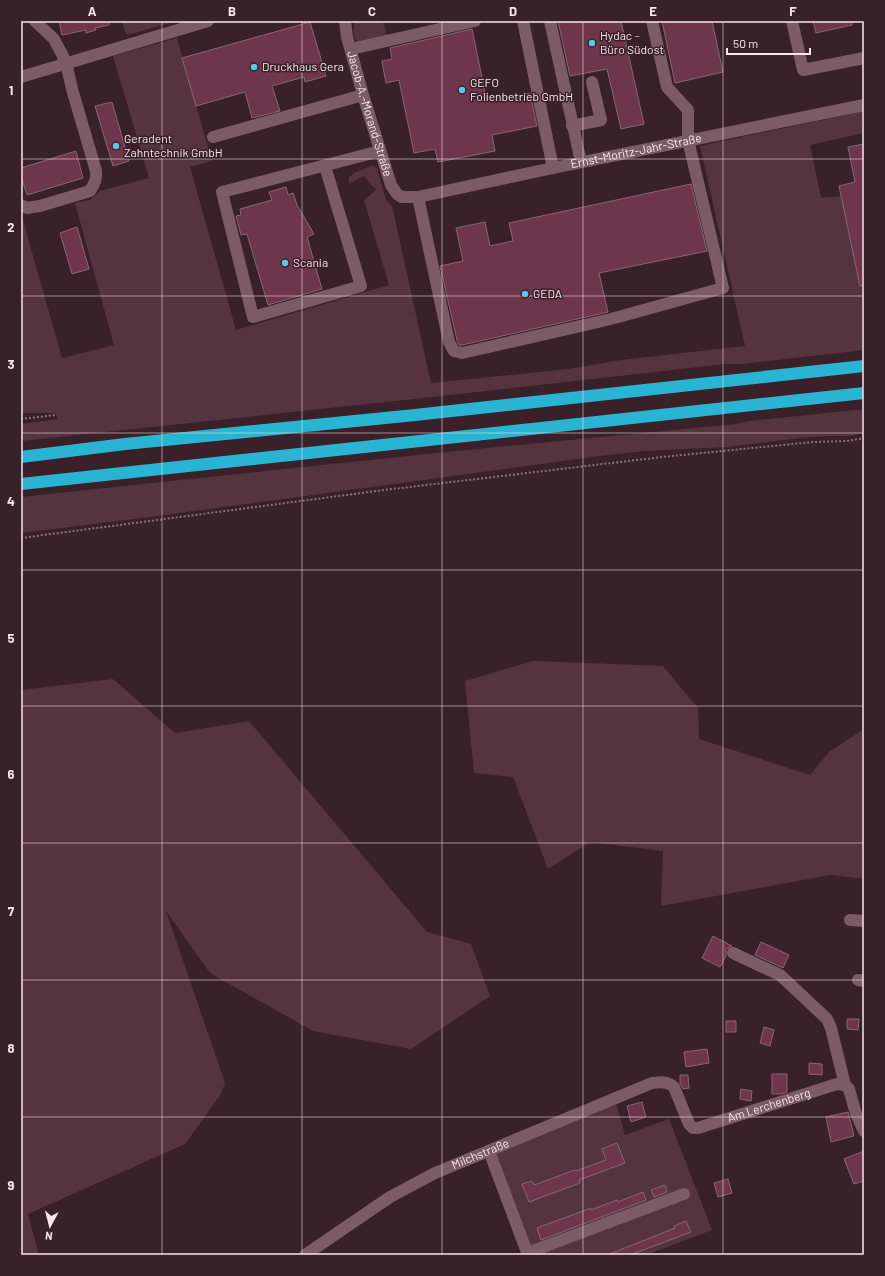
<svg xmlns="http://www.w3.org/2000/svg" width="885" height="1276" viewBox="0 0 885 1276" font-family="Barlow,sans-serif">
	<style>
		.green { fill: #553440 }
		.building { fill: #6d364b; stroke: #866771 }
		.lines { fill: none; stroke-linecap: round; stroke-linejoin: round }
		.path { stroke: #887178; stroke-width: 2; stroke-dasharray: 2 2; stroke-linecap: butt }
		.minor { stroke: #7b5c66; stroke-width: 12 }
		.highway { stroke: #29b4d1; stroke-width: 12 }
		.grid { fill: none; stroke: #f8e6eb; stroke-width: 1; stroke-opacity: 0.55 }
		.poi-dot { fill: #58c9e4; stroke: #3a2029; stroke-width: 1.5 }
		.labels { text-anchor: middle; stroke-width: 3; stroke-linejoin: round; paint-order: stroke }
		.poi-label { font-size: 12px; fill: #f8e6eb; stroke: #3a2029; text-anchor: start }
		.street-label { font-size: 12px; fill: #f8e6eb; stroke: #3a2029 }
		.neatline { fill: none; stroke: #f8e6eb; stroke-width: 1.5 }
		.grid-label { font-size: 13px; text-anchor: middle; font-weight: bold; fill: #f8e6eb }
	</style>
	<rect width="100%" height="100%" fill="#3a2029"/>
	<path class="green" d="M 121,21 L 178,21 L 127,35 Z
		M 354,21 L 383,21 L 387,36 L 359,43 L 354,38 Z
		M 177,38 L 212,161 L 190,167 L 236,330 L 389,285 L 364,200 L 376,190 L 364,176 L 349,184 L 349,177 L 354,173 L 373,165 L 377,168 L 386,200 L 392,206 L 431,383 L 568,369 L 621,360 L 745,346 L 700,146 L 864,111 L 864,133 L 810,145 L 821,198 L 841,196 L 860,286 L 864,285 L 864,350 L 742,364 L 726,364 L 433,397 L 21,441 L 21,424 L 58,419 L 55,413 L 21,413 L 21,218 L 22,217 L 62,358 L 114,345 L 75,203 L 90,200 L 100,191 L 149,178 L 113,56 Z
		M 864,409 L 864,433 L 850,436 L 829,436 L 801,438 L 727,447 L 644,451 L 600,456 L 150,517 L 21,533 L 21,497 L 446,452 L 736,424 L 749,421 Z
		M 533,661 L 663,666 L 698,708 L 699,739 L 810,775 L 829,752 L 864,729 L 864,879 L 831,875 L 661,906 L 663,851 L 590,842 L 548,869 L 513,777 L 474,773 L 465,681 Z
		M 113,679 L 175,733 L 249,721 L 427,932 L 471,944 L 490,996 L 411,1049 L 313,1031 L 210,973 L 166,911 L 225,1083 L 221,1094 L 185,1144 L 28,1214 L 39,1255 L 21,1255 L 21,690 Z
		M 616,1103 L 625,1135 L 669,1119 L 712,1230 L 646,1255 L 532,1255 L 495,1155 Z"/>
	<path class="building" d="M 59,21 L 109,21 L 109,25 L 95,28 L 96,30 L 86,33 L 86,30 L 62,35 Z
		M 558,21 L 621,21 L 644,124 L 621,129 L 607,69 L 570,76 Z
		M 662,21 L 712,21 L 723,72 L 675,83 Z
		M 813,21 L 852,21 L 852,25 L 816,33 Z
		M 310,22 L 326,76 L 305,82 L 304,77 L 272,86 L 280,111 L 252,118 L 245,92 L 196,106 L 182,58 Z
		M 472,29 L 487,102 L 530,93 L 537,126 L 492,135 L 495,151 L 438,162 L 435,149 L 414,153 L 399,80 L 386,83 L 382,61 L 392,59 L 390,48 Z
		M 112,102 L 129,161 L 113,166 L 95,106 Z
		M 864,144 L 864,285 L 860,286 L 839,186 L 855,182 L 848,147 Z
		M 76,151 L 83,178 L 27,195 L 21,176 L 21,168 Z
		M 691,184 L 707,251 L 599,273 L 608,312 L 462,345 L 459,345 L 457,340 L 440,266 L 463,261 L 456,228 L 485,222 L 490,246 L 513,241 L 509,223 Z
		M 286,187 L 288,195 L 293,193 L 297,205 L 314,234 L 307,237 L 322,289 L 268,305 L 247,234 L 241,235 L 236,216 L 241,215 L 240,209 L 272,200 L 269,192 Z
		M 77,227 L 89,269 L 72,274 L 60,233 Z
		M 713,936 L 732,946 L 726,949 L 726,956 L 720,967 L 702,958 Z
		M 761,942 L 789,955 L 783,968 L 755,955 Z
		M 847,1019 L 859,1019 L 858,1030 L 847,1029 Z
		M 726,1021 L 736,1021 L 736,1032 L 726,1032 Z
		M 764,1027 L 774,1030 L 770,1046 L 760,1043 Z
		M 707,1049 L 709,1063 L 686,1067 L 684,1052 Z
		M 809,1063 L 822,1064 L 822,1075 L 809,1074 Z
		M 772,1074 L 787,1074 L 787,1092 L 781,1094 L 772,1094 Z
		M 680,1075 L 688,1075 L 689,1088 L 683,1089 L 680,1083 Z
		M 741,1089 L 752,1091 L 751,1101 L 740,1099 Z
		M 642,1102 L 646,1117 L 631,1122 L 627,1106 Z
		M 848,1112 L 854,1136 L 831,1142 L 826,1117 Z
		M 617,1143 L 625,1163 L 579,1180 L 580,1183 L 529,1202 L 522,1184 L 532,1181 L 534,1185 L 575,1170 L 576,1171 L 606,1160 L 602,1149 Z
		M 864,1151 L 864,1181 L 854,1184 L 844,1159 Z
		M 728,1179 L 732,1193 L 718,1197 L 714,1183 Z
		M 665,1185 L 667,1192 L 654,1197 L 651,1190 Z
		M 643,1192 L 646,1200 L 541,1240 L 537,1228 L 591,1208 L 591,1210 L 617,1200 L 618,1202 Z
		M 686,1221 L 691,1232 L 630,1255 L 607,1255 L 675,1228 L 674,1226 Z"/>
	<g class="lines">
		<path class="path" d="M 21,419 L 56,415
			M 21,538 L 384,490 L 662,457 L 813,442 L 847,441 L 864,438"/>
		<g class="minor">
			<path id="s1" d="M 345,21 L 347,37 L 363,95 L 391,185 L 397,194 L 402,197 L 418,197 L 553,168 L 864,105"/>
			<path d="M 523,21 L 553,168"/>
			<path d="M 550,21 L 581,162"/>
			<path d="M 792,21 L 803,70 L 864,58"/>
			<path d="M 351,49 L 475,21"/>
			<path d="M 21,77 L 208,21"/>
			<path d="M 572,126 L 601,120 L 592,82"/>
			<path d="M 213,137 L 363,95"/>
			<path d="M 325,166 L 361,286 L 253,317 L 222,192 L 380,151"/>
			<path d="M 418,197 L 449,342 L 454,351 L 462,353 L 611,319 L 723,288 L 688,140 L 688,110 L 667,87 L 652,21"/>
			<path d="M 21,205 L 27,208 L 40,206 L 90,191 C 94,184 97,180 96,171 L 72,89 L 66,62 L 54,39 L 35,21"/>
			<path d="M 850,920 L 864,921"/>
			<path d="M 733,953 L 780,975 L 827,1019 L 831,1028 L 845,1085"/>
			<path d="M 858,980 L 864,981"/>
			<path d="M 489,1151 L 528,1255"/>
			<path d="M 527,1253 L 684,1194"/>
			<path id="s2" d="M 305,1255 L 390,1197 L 435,1173 L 652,1083 C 661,1082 667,1081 674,1087 L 689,1124 L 693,1128 L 698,1128 L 837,1084 L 845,1085 L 849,1089 L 856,1114 L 864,1131"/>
		</g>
		<path class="highway" d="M 21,457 L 125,444 L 415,415 L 864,366
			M 21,484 L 864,393"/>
	</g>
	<path class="grid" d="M 162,21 L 162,1255M 302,21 L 302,1255M 442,21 L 442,1255M 583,21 L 583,1255M 723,21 L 723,1255M 21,159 L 864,159M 21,296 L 864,296M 21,433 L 864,433M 21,570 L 864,570M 21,706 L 864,706M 21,843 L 864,843M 21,980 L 864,980M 21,1117 L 864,1117"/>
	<g class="poi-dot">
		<circle cx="592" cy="43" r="4"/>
		<circle cx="254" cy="67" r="4"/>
		<circle cx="462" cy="90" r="4"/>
		<circle cx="116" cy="146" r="4"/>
		<circle cx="285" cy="263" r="4"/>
		<circle cx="525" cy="294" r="4"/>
	</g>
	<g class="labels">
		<g class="poi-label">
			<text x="600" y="40">Hydac –<tspan x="600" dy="14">Büro Südost</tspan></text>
			<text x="262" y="71">Druckhaus Gera</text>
			<text x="470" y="87">GEFO<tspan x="470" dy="14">Folienbetrieb GmbH</tspan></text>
			<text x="124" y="143">Geradent<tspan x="124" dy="14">Zahntechnik GmbH</tspan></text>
			<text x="293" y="267">Scania</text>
			<text x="533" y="298">GEDA</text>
		</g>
		<g class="street-label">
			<text dy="4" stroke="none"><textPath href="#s1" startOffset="96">Jacob-A.-Morand-Straße</textPath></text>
			<text dy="4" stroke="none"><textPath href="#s1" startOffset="426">Ernst-Moritz-Jahr-Straße</textPath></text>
			<text dy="4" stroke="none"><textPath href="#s2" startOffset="537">Am Lerchenberg</textPath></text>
			<text dy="4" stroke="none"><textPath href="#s2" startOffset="203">Milchstraße</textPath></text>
		</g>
	</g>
	<rect width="885" height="1276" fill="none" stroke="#3a2029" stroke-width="44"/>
	<g transform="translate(50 1226) rotate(187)" stroke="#3a2029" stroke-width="3" paint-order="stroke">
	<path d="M0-3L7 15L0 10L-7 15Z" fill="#f8e6eb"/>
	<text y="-6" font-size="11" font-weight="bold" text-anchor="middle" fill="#f8e6eb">N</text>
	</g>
	<path d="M727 48v6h83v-6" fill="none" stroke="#f8e6eb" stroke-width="2"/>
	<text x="733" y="48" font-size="12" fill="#f8e6eb" stroke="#3a2029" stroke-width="3" paint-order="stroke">50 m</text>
	<rect x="22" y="22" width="841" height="1232" class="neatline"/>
	<g class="grid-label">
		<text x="92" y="16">A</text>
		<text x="232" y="16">B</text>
		<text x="372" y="16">C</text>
		<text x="513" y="16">D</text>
		<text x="653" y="16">E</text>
		<text x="793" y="16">F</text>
		<text x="11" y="95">1</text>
		<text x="11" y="232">2</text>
		<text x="11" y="369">3</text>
		<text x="11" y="506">4</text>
		<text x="11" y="643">5</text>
		<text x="11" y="779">6</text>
		<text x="11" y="916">7</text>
		<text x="11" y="1053">8</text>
		<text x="11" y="1190">9</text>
	</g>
</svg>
